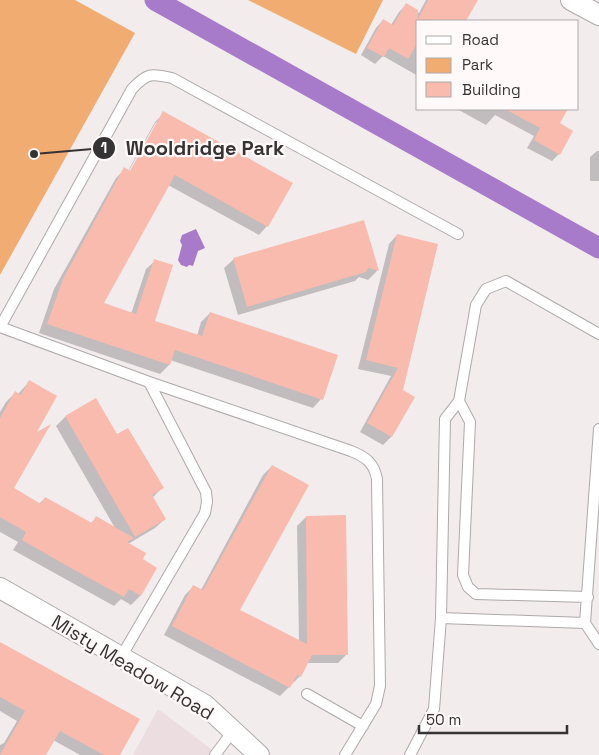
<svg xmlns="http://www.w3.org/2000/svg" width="599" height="755" viewBox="0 0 599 755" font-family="'Space Grotesk',sans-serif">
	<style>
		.built { fill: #ecdde0 }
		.green { fill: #f1ac71 }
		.water { fill: #a87bca }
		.shadow { fill: #0003; fill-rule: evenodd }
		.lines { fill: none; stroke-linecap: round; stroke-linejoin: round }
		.canal { stroke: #a87bca; stroke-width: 21 }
		.building { fill: #f8bbad }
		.lane-casing { stroke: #aea9aa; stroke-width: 12 }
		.street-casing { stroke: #aea9aa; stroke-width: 22 }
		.lane { stroke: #fff; stroke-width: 10 }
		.street { stroke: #fff; stroke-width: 20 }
		.labels { text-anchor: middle; stroke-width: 4.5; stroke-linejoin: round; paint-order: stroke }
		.street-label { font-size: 19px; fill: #353333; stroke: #fff9fa }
		.leader { fill: none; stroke: #353333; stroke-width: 2 }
		.callout-dot { fill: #353333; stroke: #fff9fa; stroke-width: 2 }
		.mark-label { font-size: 15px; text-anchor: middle; font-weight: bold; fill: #fff }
		.callout-label { font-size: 20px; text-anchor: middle; font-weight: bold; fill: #353333; stroke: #fff9fa; stroke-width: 4.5; stroke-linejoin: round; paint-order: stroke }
	</style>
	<rect width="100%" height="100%" fill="#f2eced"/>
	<path class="built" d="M 158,709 L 219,755 L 133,755 Z"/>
	<path class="green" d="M 0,0 L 75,0 L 135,33 L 0,275 Z
		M 248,0 L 383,0 L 356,54 Z"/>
	<path class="water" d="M 196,229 L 205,248 L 198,251 L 193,266 L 189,265 L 187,267 L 181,265 L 178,260 L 182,245 L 180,241 L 182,235 Z"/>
	<path class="shadow" d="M 426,0 L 477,0 L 465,21 L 418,21 L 418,76 L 383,56 L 375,64 L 361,55 L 376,28 L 383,20 L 391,25 L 399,12 L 406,5 L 419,13 Z
		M 457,109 L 567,109 L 558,124 L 559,154 L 552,161 L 527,148 L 534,136 L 495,115 L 486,125 Z
		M 164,113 L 267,226 L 259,235 L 168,185 L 102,304 L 131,314 L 146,269 L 155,261 L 153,321 L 197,336 L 201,322 L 210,313 L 321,399 L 313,408 L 170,360 L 169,365 L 160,374 L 39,333 L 54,289 L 116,178 L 125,169 L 128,171 L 155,122 ZM 156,122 L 159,122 L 129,177 L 126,176 Z
		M 597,151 L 599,151 L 599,181 L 590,181 L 590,157 Z
		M 363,221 L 377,271 L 368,280 L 359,277 L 355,281 L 238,315 L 224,268 L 234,259 Z
		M 397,235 L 437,245 L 391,437 L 383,445 L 360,432 L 391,376 L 358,369 L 389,244 Z
		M 29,382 L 34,435 L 13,489 L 39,504 L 45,498 L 90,524 L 97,517 L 115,528 L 56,426 L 65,417 L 95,400 L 116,436 L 162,488 L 152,498 L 165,519 L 155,528 L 128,544 L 141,560 L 140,596 L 131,605 L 121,599 L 114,606 L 13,550 L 18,542 L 0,532 L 0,412 L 6,402 L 15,393 L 18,394 Z
		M 272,466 L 239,610 L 299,641 L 297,526 L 306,517 L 346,655 L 338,663 L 307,663 L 300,676 L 280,696 L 164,635 L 185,595 L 194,586 L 201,590 L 263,475 Z
		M 0,644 L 119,755 L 80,755 L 53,740 L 45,755 L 0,755 L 0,745 L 4,743 L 17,721 L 0,711 Z"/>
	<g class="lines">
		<path class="canal" d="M 155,0 L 599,248"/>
	</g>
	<path class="building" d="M 428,0 L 478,0 L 466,21 L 418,21 L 418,42 L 408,59 L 389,48 L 384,57 L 367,48 L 383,19 L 393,25 L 406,3 L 418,10 L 418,19 Z
		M 505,109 L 568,109 L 560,123 L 573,131 L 560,155 L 534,140 L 540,128 Z
		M 163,111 L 293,183 L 268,227 L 175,175 L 104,303 L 136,314 L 154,259 L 173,265 L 155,321 L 202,336 L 210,312 L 338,355 L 323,400 L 175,350 L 170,365 L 47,324 L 63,279 L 124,167 L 130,171 Z
		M 364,220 L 379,271 L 368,268 L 366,272 L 247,307 L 233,258 Z
		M 397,234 L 438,244 L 403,390 L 415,397 L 392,437 L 367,423 L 398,368 L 366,360 Z
		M 29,380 L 57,396 L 37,432 L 51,424 L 14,488 L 41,504 L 45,497 L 92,523 L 96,516 L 134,538 L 127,542 L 146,553 L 143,559 L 157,568 L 141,596 L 129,589 L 124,597 L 69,567 L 22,540 L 26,532 L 0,517 L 0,418 L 15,391 L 21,395 Z
		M 96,398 L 117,434 L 128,428 L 164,488 L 152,495 L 166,519 L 135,537 L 65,416 Z
		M 272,465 L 309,485 L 240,610 L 307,644 L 306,516 L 346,515 L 348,655 L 312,655 L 301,677 L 297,675 L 290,688 L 172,626 L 193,585 L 203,590 Z
		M 0,642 L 140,719 L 120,755 L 104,755 L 60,731 L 46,755 L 0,755 L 25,711 L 0,697 Z"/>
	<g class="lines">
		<g class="lane-casing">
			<path id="lane" d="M 0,327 L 132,89 C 147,73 151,73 172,78 L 458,234
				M 0,327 L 149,382 L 206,492 L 207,502 L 205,513 L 121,657
				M 149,382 L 351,451 C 366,457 374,463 377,479 L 380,686 L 376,704 L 345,755
				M 459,401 L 470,422 L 463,575 L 468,587 L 476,594 L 588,597
				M 599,429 L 585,623 L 599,644
				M 441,618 L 585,623
				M 307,694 L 363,726
				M 215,755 L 233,731
				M 410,755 L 434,709 L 441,618 L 445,419 L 459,401 L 476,305 L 486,289 L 506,281 L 599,334"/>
		</g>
		<g class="street-casing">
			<path id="street" d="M 571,0 L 599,15
				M 0,588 L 205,705 L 259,755"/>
		</g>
		<use href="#lane" class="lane"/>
		<use href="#street" class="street"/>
	</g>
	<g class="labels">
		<g class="street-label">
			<text transform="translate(133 667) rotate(31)" y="7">Misty Meadow Road</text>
		</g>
	</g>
	<path class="leader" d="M34 154L104 148"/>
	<g class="callout-dot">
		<circle cx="34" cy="154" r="5"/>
		<circle cx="104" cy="148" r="12"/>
	</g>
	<g class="mark-label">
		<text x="104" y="153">1</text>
	</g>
	<g class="callout-label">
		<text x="205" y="155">Wooldridge Park</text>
	</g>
	<rect x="416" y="20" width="162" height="90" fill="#fff9fa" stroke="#aeaaaa"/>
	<rect x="426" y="36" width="25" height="8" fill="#ffffff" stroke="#aeaaaa"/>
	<text x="462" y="45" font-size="15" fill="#353333">Road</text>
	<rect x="426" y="58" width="25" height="15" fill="#f1ac71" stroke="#aeaaaa"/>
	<text x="462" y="70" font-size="15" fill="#353333">Park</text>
	<rect x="426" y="82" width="25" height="15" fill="#f8bbad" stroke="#aeaaaa"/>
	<text x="462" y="95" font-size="15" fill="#353333">Building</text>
	<path d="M419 725v8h148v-8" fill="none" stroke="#353333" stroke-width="2.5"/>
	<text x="426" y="725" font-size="15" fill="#353333" stroke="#fff9fa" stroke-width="4" paint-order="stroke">50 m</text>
</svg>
